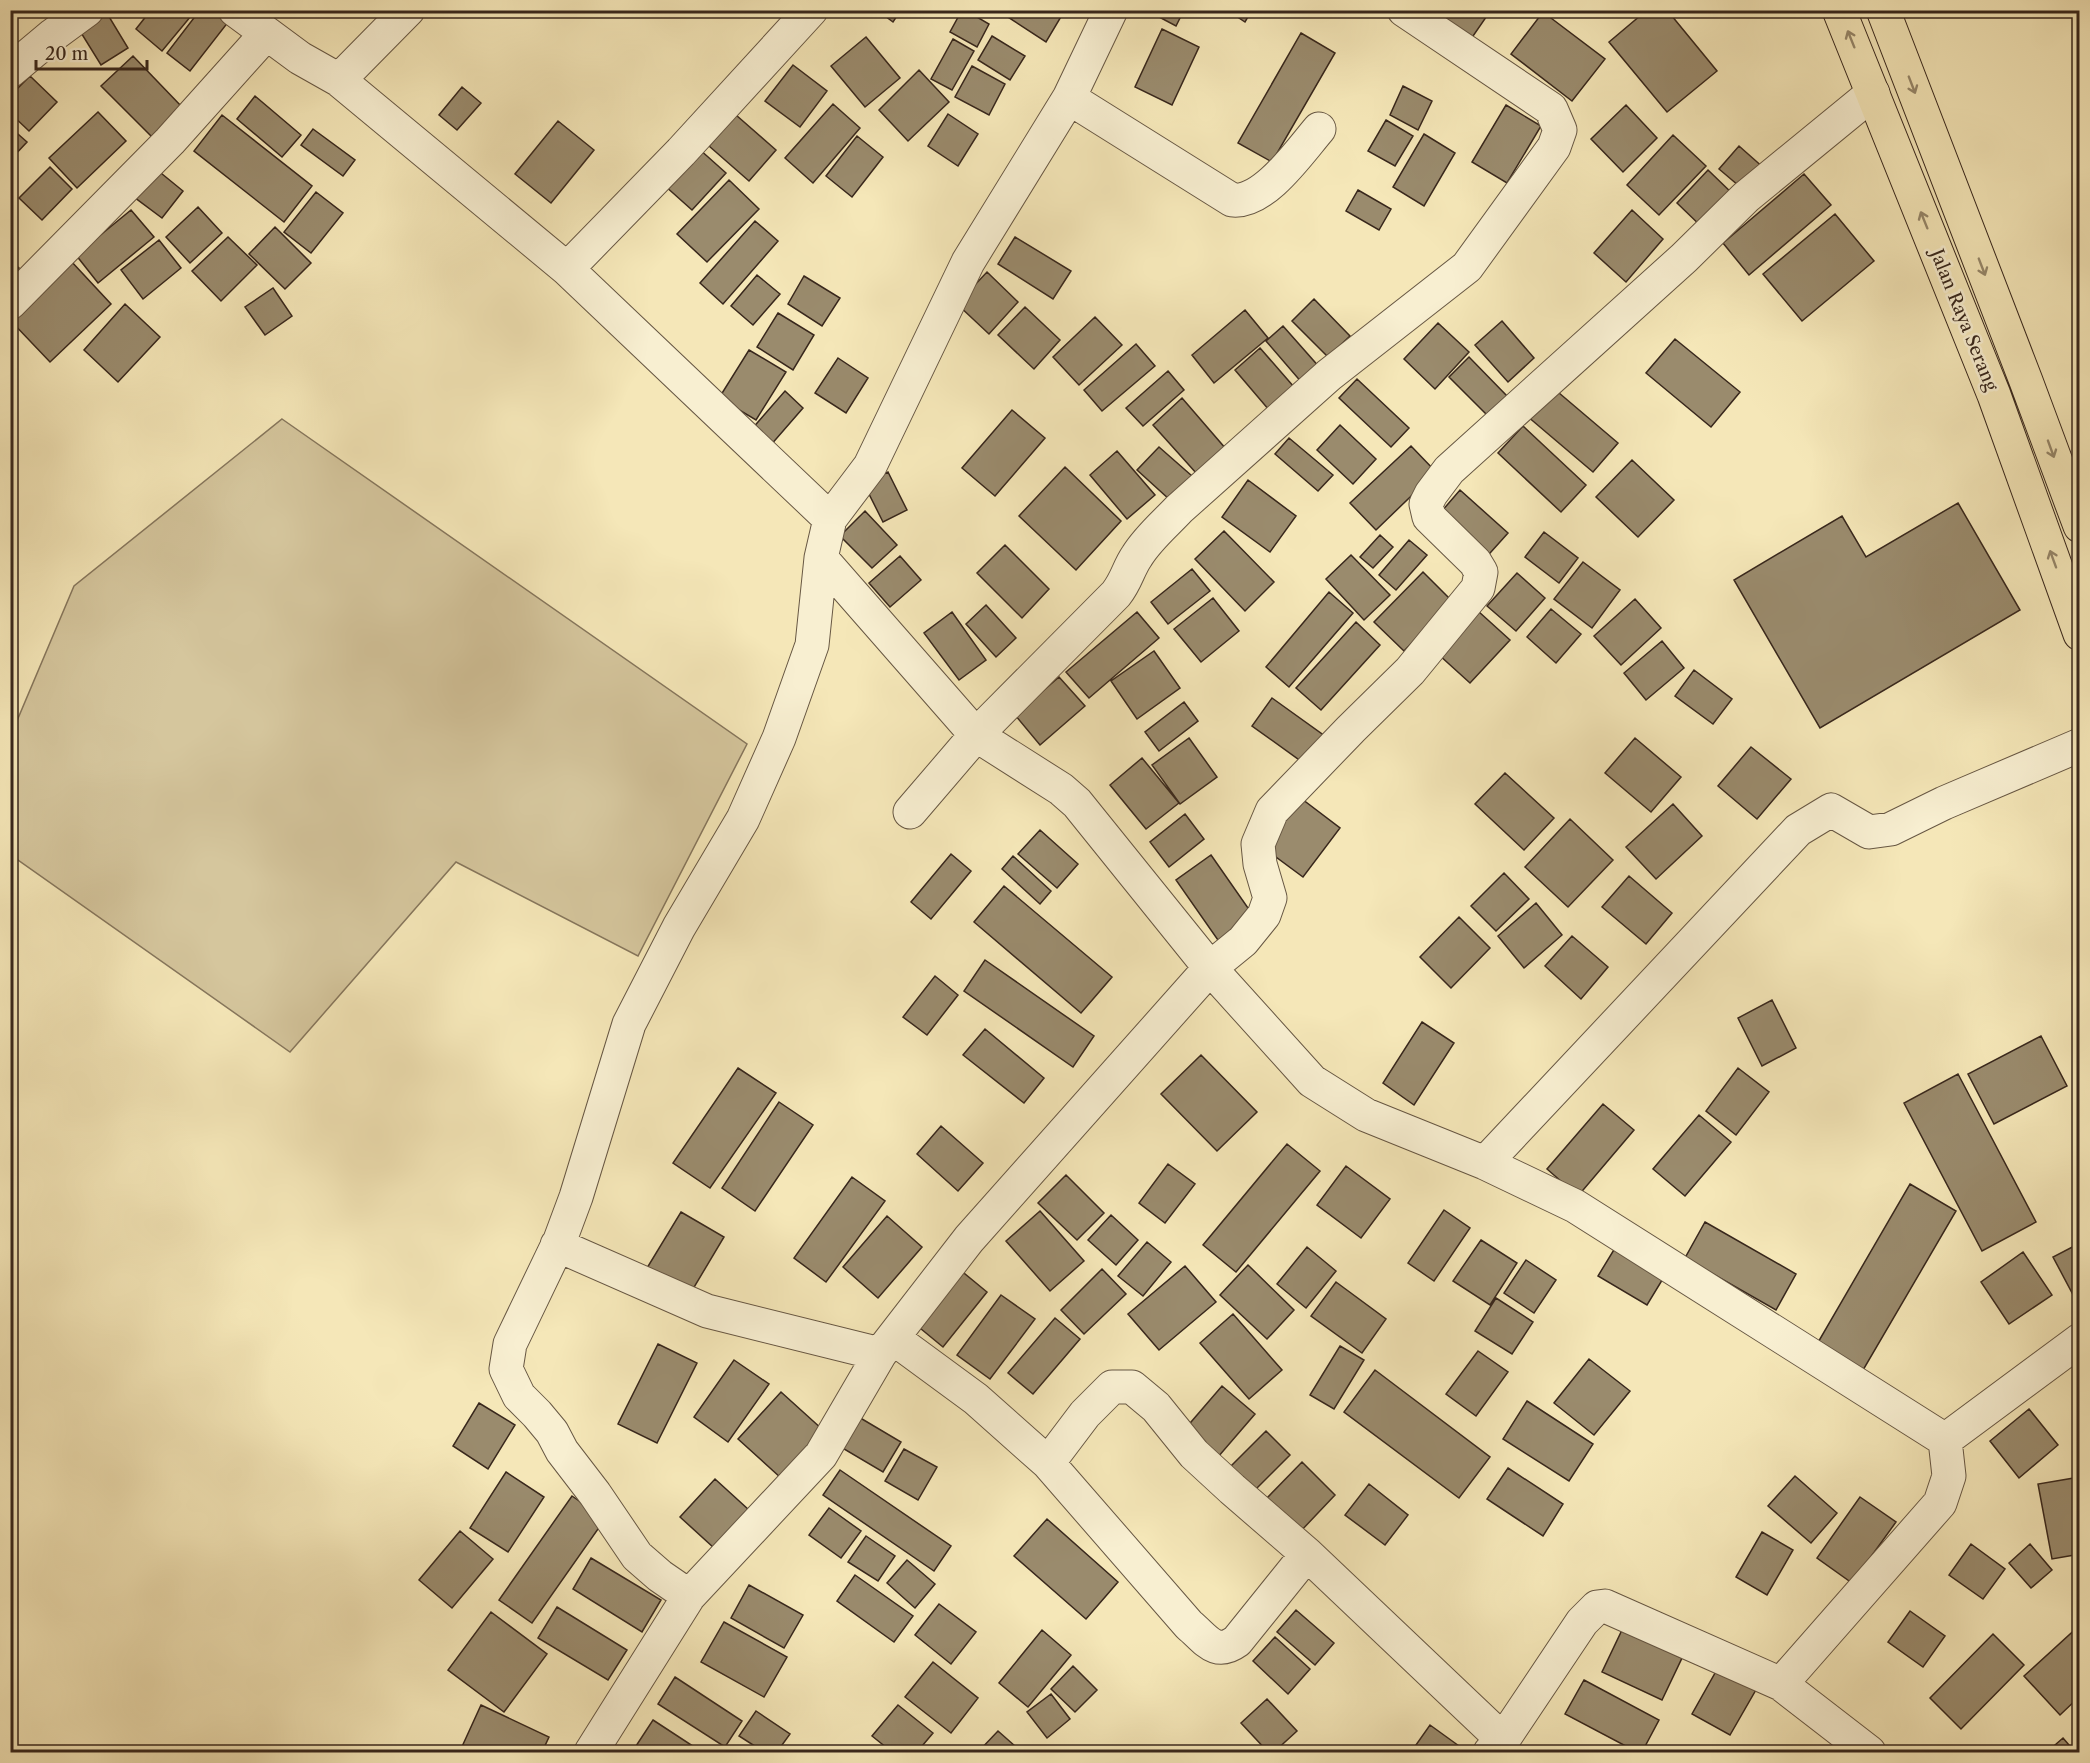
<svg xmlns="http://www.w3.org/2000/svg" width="2090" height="1763" viewBox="0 0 2090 1763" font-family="'Libre Caslon Text',serif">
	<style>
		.green { fill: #d5c69d; stroke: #86765c; stroke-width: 1.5 }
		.building { fill: #9a8b6d; stroke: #38271c; stroke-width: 1.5 }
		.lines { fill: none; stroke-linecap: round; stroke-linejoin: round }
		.minor-casing { stroke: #675743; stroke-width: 35 }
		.highway-casing { stroke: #38271c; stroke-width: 35 }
		.minor { stroke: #f8efd1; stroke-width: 33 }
		.highway { stroke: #f5e7b8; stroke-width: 33 }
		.oneway { stroke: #96876a }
		.labels { text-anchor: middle; stroke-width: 5; stroke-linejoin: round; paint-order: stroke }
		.street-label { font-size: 18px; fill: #38271c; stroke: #f8efd1 }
	</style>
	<rect width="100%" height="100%" fill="#f5e7b8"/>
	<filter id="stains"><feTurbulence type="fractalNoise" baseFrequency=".00333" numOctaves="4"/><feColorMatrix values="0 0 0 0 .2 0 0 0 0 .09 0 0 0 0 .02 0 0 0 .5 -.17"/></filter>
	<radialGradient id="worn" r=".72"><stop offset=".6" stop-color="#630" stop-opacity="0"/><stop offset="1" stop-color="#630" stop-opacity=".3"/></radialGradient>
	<path class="green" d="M 282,419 L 747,744 L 638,956 L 456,862 L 290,1052 L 11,855 L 11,735 L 74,586 Z"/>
	<path class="building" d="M 96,10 L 105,10 L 128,48 L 101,65 L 75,23 Z
		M 151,10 L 196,10 L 162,51 L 136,29 Z
		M 200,10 L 215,10 L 229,21 L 190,71 L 167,53 Z
		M 877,10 L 901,10 L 893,22 Z
		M 962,10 L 965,10 L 989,24 L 977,47 L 950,32 Z
		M 997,10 L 1065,10 L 1046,42 Z
		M 1146,10 L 1184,10 L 1176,26 Z
		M 1227,10 L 1252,10 L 1245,22 Z
		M 1431,10 L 1491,10 L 1471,39 Z
		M 1647,10 L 1667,10 L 1717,71 L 1667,112 L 1609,42 Z
		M 1543,12 L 1605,59 L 1572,101 L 1511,54 Z
		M 1162,29 L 1199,47 L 1172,105 L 1135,87 Z
		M 1301,33 L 1335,53 L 1272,162 L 1238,143 Z
		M 992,36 L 1025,56 L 1010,80 L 978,60 Z
		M 866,37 L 900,78 L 865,107 L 831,66 Z
		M 953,39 L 974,51 L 952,90 L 931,79 Z
		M 133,56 L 182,107 L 152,137 L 101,86 Z
		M 793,65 L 827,91 L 800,127 L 765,101 Z
		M 972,66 L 1005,84 L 989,115 L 955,97 Z
		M 919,70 L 949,102 L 908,141 L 879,110 Z
		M 30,76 L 57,102 L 29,131 L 10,113 L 10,96 Z
		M 1403,86 L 1432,101 L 1418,130 L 1390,115 Z
		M 462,87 L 481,103 L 457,130 L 439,115 Z
		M 255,96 L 301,135 L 282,157 L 237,119 Z
		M 833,104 L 860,128 L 813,183 L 785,158 Z
		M 1506,105 L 1541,126 L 1507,183 L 1472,162 Z
		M 1626,105 L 1657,138 L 1623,172 L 1591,139 Z
		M 98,112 L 126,141 L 77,188 L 49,158 Z
		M 948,114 L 978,134 L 958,166 L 928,146 Z
		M 222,115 L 312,186 L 284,222 L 194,151 Z
		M 736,115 L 776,150 L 749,181 L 709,146 Z
		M 1386,120 L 1413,136 L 1395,166 L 1368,151 Z
		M 558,121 L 594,150 L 551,203 L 515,174 Z
		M 10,127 L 27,142 L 10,160 Z
		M 313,129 L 355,160 L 343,176 L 301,145 Z
		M 1424,134 L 1455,153 L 1424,206 L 1393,187 Z
		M 1673,135 L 1706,166 L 1659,215 L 1627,185 Z
		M 857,136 L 883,157 L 852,197 L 826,176 Z
		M 1739,146 L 1765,169 L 1745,191 L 1719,169 Z
		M 698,148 L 726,173 L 692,210 L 664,185 Z
		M 50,167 L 72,189 L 42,220 L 19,198 Z
		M 156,169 L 183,191 L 162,218 L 134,197 Z
		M 1708,170 L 1737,198 L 1706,231 L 1677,203 Z
		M 1804,174 L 1831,205 L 1749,275 L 1723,243 Z
		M 729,180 L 759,209 L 707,262 L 677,234 Z
		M 1358,190 L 1391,209 L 1379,230 L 1346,211 Z
		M 316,192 L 343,213 L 311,253 L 284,232 Z
		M 198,207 L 222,233 L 190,263 L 166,237 Z
		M 131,210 L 154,237 L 98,283 L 76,255 Z
		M 1632,210 L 1663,239 L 1626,282 L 1594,253 Z
		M 1835,214 L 1874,261 L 1802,321 L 1763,274 Z
		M 755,221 L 778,241 L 723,304 L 700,283 Z
		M 275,227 L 311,263 L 285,289 L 249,254 Z
		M 228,237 L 257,265 L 221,301 L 192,271 Z
		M 1015,237 L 1071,271 L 1053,299 L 998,264 Z
		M 159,240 L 181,268 L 143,299 L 121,270 Z
		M 10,260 L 19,268 L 10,277 Z
		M 70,260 L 111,304 L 50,362 L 10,320 L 10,317 Z
		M 987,272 L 1018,302 L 989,334 L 957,304 Z
		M 757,275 L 780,294 L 753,325 L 731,306 Z
		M 804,276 L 840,298 L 822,326 L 788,304 Z
		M 273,288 L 292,316 L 265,335 L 245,307 Z
		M 1314,299 L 1350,336 L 1328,357 L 1292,321 Z
		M 125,304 L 160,337 L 118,382 L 84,350 Z
		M 1025,307 L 1060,340 L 1034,369 L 998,335 Z
		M 1245,310 L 1268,338 L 1214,383 L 1192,355 Z
		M 778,313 L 814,335 L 793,370 L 757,347 Z
		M 1095,317 L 1122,345 L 1079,385 L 1053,357 Z
		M 1502,321 L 1534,358 L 1508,382 L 1475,345 Z
		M 1438,323 L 1469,352 L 1435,389 L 1404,359 Z
		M 1283,326 L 1321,369 L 1303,384 L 1266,341 Z
		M 1675,339 L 1740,392 L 1711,427 L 1646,373 Z
		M 1136,344 L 1155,366 L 1102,411 L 1084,390 Z
		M 1260,348 L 1294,387 L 1269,410 L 1235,370 Z
		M 749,350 L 786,372 L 756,420 L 719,398 Z
		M 1469,357 L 1507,396 L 1487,415 L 1449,377 Z
		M 838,358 L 868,378 L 846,413 L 815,393 Z
		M 1168,371 L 1184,390 L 1143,426 L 1126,408 Z
		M 1357,379 L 1409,428 L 1391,447 L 1339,398 Z
		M 1552,387 L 1618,443 L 1593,472 L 1527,416 Z
		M 785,391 L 803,408 L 770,446 L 751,430 Z
		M 1182,398 L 1226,449 L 1197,474 L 1153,425 Z
		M 1012,410 L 1045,438 L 995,496 L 962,468 Z
		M 1340,425 L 1376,459 L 1353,484 L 1317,450 Z
		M 1523,426 L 1586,485 L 1561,512 L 1498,453 Z
		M 1289,438 L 1333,475 L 1318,491 L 1275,454 Z
		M 1411,446 L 1436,472 L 1376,530 L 1350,503 Z
		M 1159,447 L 1192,476 L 1170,500 L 1137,470 Z
		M 1117,451 L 1155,495 L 1127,519 L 1090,475 Z
		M 1632,460 L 1674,500 L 1638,537 L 1596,497 Z
		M 1065,467 L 1121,521 L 1076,570 L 1019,516 Z
		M 888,472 L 907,510 L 883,522 L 864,484 Z
		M 1248,480 L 1296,516 L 1270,552 L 1222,517 Z
		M 1460,490 L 1508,533 L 1482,562 L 1435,519 Z
		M 1958,503 L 2020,610 L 1820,728 L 1734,580 L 1842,516 L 1866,557 Z
		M 865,511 L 897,545 L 872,568 L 840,536 Z
		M 1224,531 L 1274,582 L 1245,611 L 1195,559 Z
		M 1544,532 L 1578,558 L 1559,583 L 1525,557 Z
		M 1380,535 L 1393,547 L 1373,568 L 1360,557 Z
		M 1409,540 L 1427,555 L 1396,590 L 1379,575 Z
		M 1005,545 L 1049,589 L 1022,618 L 977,573 Z
		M 1351,555 L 1390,595 L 1364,620 L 1326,579 Z
		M 900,556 L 921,580 L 890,607 L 869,583 Z
		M 1583,562 L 1620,590 L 1592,628 L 1554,599 Z
		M 1192,569 L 1210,591 L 1168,624 L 1151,602 Z
		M 1423,572 L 1452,601 L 1404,651 L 1374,622 Z
		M 1517,573 L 1545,598 L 1516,631 L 1487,606 Z
		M 1329,592 L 1353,613 L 1289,687 L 1266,667 Z
		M 1213,598 L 1239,631 L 1201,662 L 1174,629 Z
		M 1635,599 L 1661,628 L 1621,665 L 1594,636 Z
		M 986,605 L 1016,638 L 996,657 L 966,624 Z
		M 1551,609 L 1581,634 L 1556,663 L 1527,637 Z
		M 1478,611 L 1510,640 L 1470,683 L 1438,654 Z
		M 952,612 L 986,660 L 959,680 L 924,633 Z
		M 1137,612 L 1159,638 L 1089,698 L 1066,672 Z
		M 1356,622 L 1380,645 L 1321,710 L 1296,688 Z
		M 1662,641 L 1684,668 L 1646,700 L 1624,673 Z
		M 1154,651 L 1180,688 L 1137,719 L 1111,681 Z
		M 1694,670 L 1732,699 L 1713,724 L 1675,696 Z
		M 1059,677 L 1085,706 L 1040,745 L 1015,715 Z
		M 1272,698 L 1329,739 L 1309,767 L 1252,726 Z
		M 1184,702 L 1198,721 L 1159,751 L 1145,732 Z
		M 1189,738 L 1217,777 L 1180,804 L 1152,765 Z
		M 1635,738 L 1681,777 L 1651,812 L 1605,773 Z
		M 1751,747 L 1791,779 L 1757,819 L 1718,786 Z
		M 1142,758 L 1179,803 L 1146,829 L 1110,785 Z
		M 1505,773 L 1554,818 L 1524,850 L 1475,804 Z
		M 1298,796 L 1340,828 L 1303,877 L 1261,846 Z
		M 1673,804 L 1702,836 L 1656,879 L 1626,847 Z
		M 1185,814 L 1204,839 L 1169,867 L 1150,842 Z
		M 1570,819 L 1613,860 L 1568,907 L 1525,867 Z
		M 1040,830 L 1078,864 L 1057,888 L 1018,854 Z
		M 951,854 L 971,871 L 931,919 L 911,902 Z
		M 1211,855 L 1255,918 L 1220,943 L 1176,880 Z
		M 1013,856 L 1051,891 L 1040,904 L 1002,869 Z
		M 1504,873 L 1529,899 L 1496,931 L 1471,906 Z
		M 1629,876 L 1672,913 L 1646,944 L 1602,907 Z
		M 1004,886 L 1112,977 L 1081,1013 L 974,922 Z
		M 1536,903 L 1562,935 L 1524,968 L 1498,936 Z
		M 1459,917 L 1490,948 L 1451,988 L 1420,957 Z
		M 1572,936 L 1608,967 L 1581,999 L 1545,966 Z
		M 985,960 L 1094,1036 L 1073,1067 L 964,991 Z
		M 935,976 L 958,995 L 927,1035 L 903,1017 Z
		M 1772,1000 L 1796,1048 L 1762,1066 L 1738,1018 Z
		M 1422,1022 L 1454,1043 L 1414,1105 L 1383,1083 Z
		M 985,1029 L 1044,1078 L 1024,1103 L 963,1055 Z
		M 2041,1036 L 2067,1086 L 1994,1124 L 1968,1074 Z
		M 1201,1055 L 1257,1112 L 1217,1151 L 1161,1094 Z
		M 738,1068 L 776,1093 L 710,1188 L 673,1163 Z
		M 1738,1068 L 1769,1092 L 1736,1135 L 1706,1111 Z
		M 1958,1074 L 2036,1222 L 1982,1251 L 1904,1103 Z
		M 779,1102 L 813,1125 L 755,1211 L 722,1188 Z
		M 1603,1104 L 1634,1130 L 1578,1196 L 1547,1169 Z
		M 1699,1115 L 1731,1142 L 1685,1196 L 1653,1169 Z
		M 941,1126 L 983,1163 L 958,1191 L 917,1154 Z
		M 1287,1144 L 1320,1171 L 1236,1272 L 1203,1245 Z
		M 1168,1164 L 1195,1184 L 1165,1223 L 1139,1203 Z
		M 1346,1166 L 1390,1199 L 1361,1238 L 1317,1205 Z
		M 1066,1175 L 1104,1213 L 1077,1240 L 1038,1203 Z
		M 852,1177 L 885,1201 L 826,1282 L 794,1258 Z
		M 1910,1184 L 1956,1211 L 1859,1377 L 1813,1351 Z
		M 1444,1210 L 1470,1228 L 1434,1281 L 1408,1263 Z
		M 1040,1211 L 1084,1261 L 1050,1291 L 1006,1241 Z
		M 681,1212 L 724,1237 L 690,1294 L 647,1268 Z
		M 1111,1215 L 1138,1240 L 1116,1265 L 1088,1240 Z
		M 887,1216 L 922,1247 L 878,1298 L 843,1267 Z
		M 1705,1222 L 1796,1274 L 1776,1310 L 1685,1258 Z
		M 1481,1240 L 1517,1263 L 1490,1305 L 1453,1281 Z
		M 1147,1242 L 1171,1262 L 1143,1296 L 1118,1276 Z
		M 2080,1243 L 2080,1308 L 2053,1257 Z
		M 1307,1247 L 1336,1271 L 1306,1308 L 1277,1284 Z
		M 1615,1248 L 1664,1277 L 1647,1305 L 1598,1276 Z
		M 2023,1252 L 2052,1295 L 2009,1324 L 1981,1282 Z
		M 1526,1260 L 1556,1280 L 1534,1313 L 1504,1293 Z
		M 1248,1265 L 1294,1310 L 1267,1339 L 1220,1295 Z
		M 1185,1266 L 1216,1302 L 1159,1350 L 1128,1314 Z
		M 959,1269 L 987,1292 L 943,1347 L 915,1324 Z
		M 1102,1269 L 1126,1294 L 1084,1334 L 1061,1310 Z
		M 1336,1282 L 1386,1319 L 1362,1353 L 1311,1316 Z
		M 1001,1295 L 1035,1319 L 990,1379 L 957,1355 Z
		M 1496,1298 L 1533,1322 L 1512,1354 L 1475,1331 Z
		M 1233,1314 L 1282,1370 L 1249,1399 L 1200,1343 Z
		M 1055,1318 L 1080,1339 L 1033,1394 L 1008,1373 Z
		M 658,1344 L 697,1363 L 657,1443 L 618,1424 Z
		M 1340,1346 L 1364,1360 L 1334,1409 L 1310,1395 Z
		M 1478,1351 L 1508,1372 L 1476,1416 L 1446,1394 Z
		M 1589,1359 L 1630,1391 L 1594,1435 L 1554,1403 Z
		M 734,1360 L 769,1384 L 728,1442 L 694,1417 Z
		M 1375,1370 L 1490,1457 L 1459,1498 L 1344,1412 Z
		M 1222,1386 L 1255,1414 L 1218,1457 L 1185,1429 Z
		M 781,1392 L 823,1430 L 781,1478 L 738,1439 Z
		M 1527,1401 L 1593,1444 L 1569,1481 L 1503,1439 Z
		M 479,1403 L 515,1425 L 488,1469 L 453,1446 Z
		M 2029,1409 L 2058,1445 L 2019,1478 L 1990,1441 Z
		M 857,1416 L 901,1442 L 883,1472 L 839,1446 Z
		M 1266,1431 L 1290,1455 L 1253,1492 L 1229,1468 Z
		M 904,1449 L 937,1467 L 918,1500 L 885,1481 Z
		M 1302,1462 L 1335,1495 L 1299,1533 L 1265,1500 Z
		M 1508,1468 L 1563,1504 L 1543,1536 L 1487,1499 Z
		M 840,1470 L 951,1546 L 934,1571 L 823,1495 Z
		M 506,1472 L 544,1497 L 508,1552 L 470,1528 Z
		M 1795,1476 L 1837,1513 L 1811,1543 L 1768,1506 Z
		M 2080,1477 L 2080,1554 L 2052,1559 L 2038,1484 Z
		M 715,1479 L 749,1510 L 714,1548 L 680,1517 Z
		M 1369,1484 L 1408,1515 L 1385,1545 L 1345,1515 Z
		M 572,1496 L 605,1519 L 532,1623 L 499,1600 Z
		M 1860,1497 L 1896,1522 L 1852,1583 L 1817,1558 Z
		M 829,1508 L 861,1531 L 841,1558 L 809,1535 Z
		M 1047,1519 L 1118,1582 L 1086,1619 L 1014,1556 Z
		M 460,1531 L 493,1559 L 452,1608 L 419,1580 Z
		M 1762,1532 L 1793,1550 L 1767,1595 L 1736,1577 Z
		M 866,1536 L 895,1556 L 878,1581 L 848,1562 Z
		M 1971,1544 L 2005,1569 L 1983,1599 L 1949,1575 Z
		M 2030,1544 L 2052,1570 L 2031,1588 L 2009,1563 Z
		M 591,1558 L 661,1600 L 642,1632 L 573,1589 Z
		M 907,1560 L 935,1584 L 915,1608 L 887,1583 Z
		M 855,1575 L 913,1616 L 894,1642 L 837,1601 Z
		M 749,1585 L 803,1615 L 784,1648 L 731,1618 Z
		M 939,1604 L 976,1632 L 951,1664 L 915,1635 Z
		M 557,1607 L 627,1650 L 608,1680 L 538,1638 Z
		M 1296,1610 L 1334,1643 L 1315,1665 L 1277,1632 Z
		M 1910,1611 L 1945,1636 L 1923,1667 L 1888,1642 Z
		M 491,1612 L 547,1654 L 504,1712 L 448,1670 Z
		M 724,1622 L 787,1657 L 764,1697 L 701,1662 Z
		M 2080,1625 L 2080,1696 L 2060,1715 L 2024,1676 Z
		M 1042,1630 L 1071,1655 L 1028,1707 L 999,1683 Z
		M 1622,1630 L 1682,1658 L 1662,1700 L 1602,1672 Z
		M 1993,1634 L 2024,1665 L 1961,1729 L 1930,1698 Z
		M 1275,1637 L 1310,1669 L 1288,1694 L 1253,1661 Z
		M 933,1662 L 978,1698 L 951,1733 L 905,1697 Z
		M 1073,1666 L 1097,1690 L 1075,1712 L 1051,1689 Z
		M 1719,1666 L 1757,1688 L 1730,1735 L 1692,1714 Z
		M 675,1677 L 742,1721 L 725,1747 L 658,1704 Z
		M 1584,1680 L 1659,1720 L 1642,1752 L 1637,1752 L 1565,1714 Z
		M 1051,1694 L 1070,1719 L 1047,1738 L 1027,1712 Z
		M 1267,1699 L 1297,1731 L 1274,1752 L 1268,1752 L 1241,1723 Z
		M 481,1705 L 549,1737 L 542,1752 L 463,1752 L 460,1751 Z
		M 898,1705 L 933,1733 L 917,1752 L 892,1752 L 872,1736 Z
		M 756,1711 L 790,1734 L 777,1752 L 764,1752 L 739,1736 Z
		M 653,1720 L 702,1752 L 640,1752 L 634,1749 Z
		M 1430,1725 L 1466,1751 L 1465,1752 L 1411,1752 Z
		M 998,1731 L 1015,1746 L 1010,1752 L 978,1752 Z
		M 2063,1738 L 2075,1752 L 2047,1752 Z"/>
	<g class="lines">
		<g class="minor-casing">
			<path id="minor" d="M 235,10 L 300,58 L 339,80 L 567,269 L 830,519
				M 10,71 L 53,35 L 87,10
				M 339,80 L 408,10
				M 1069,98 L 1232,200 C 1264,204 1300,151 1319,129
				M 567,269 L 681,152 L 811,10
				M 10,303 L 170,141 L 266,34
				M 821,558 L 976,735 L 1061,789 L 1077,803 L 1210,968 L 1312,1081 L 1366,1115 L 1485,1163 L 1575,1206 L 1945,1440 L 1949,1476 L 1940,1503 L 1781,1684 L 1869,1752
				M 910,812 L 976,735 L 1116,594 C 1127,580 1128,569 1137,556 C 1148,538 1165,524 1179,509 L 1329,375 L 1467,267 L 1554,147 L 1560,130 L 1551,109 L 1404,10
				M 1485,1163 L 1798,830 L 1831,810 L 1869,832 L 1891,829 L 1944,803 L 2080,745
				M 557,1245 L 707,1311 L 880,1354
				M 893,1338 L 976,1399 L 1048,1463 L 1189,1625 C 1206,1639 1215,1657 1237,1641 L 1307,1554
				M 1945,1440 L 2080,1340
				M 1048,1463 L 1085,1414 L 1112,1387 L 1132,1387 L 1156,1407 L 1194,1454 L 1232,1489 L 1307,1554 L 1503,1740
				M 689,1596 L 821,1455 L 880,1354 L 969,1239 L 1210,968 L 1243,941 L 1264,915 L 1270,898 L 1260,864 L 1258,844 L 1272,811 L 1351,729 L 1410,671 L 1478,588 L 1481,572 L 1475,562 L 1429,517 L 1426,504 L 1431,494 L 1449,470 L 1684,258 L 1746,197 L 1873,93
				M 591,1752 L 689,1596 L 660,1576 L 637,1556 L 595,1494 L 562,1451 L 552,1432 L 537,1414 L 519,1396 L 506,1369 L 510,1344 L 560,1240 L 576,1197 L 629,1024 L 679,927 L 743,819 L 779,738 L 812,645 L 821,558 L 830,519 L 870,466 L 968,262 L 1069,98 L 1111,10
				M 1490,1752 L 1503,1740 L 1582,1622 L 1597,1607 L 1605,1606 L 1781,1684"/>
		</g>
		<g class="highway-casing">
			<path id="highway" d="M 1839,10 L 1994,395 L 2080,634
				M 1883,10 L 2026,381 L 2080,526"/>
		</g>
		<use href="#minor" class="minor"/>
		<use href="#highway" class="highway"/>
	</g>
	<defs><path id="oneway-shaft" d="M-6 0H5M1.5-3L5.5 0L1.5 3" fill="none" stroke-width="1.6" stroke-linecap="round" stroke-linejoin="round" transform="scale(1.5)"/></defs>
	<g class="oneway">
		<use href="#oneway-shaft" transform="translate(1851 39) rotate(-112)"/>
		<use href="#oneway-shaft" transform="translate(1912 85) rotate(69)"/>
		<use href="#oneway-shaft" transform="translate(1924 220) rotate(-112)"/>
		<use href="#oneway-shaft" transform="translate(1982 267) rotate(69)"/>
		<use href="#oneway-shaft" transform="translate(2051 449) rotate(70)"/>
		<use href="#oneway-shaft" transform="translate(2053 559) rotate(-110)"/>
	</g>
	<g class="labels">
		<g class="street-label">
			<text transform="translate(1964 320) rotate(68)" y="6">Jalan Raya Serang</text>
		</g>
	</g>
	<rect width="2090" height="1763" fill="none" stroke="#f5e7b8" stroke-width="36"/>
	<rect x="12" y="12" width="2066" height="1739" fill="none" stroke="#38271c" stroke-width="3"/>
	<rect x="18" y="18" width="2054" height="1727" fill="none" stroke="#38271c" stroke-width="1.5"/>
	<path d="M36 60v9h111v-9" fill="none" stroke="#38271c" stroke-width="3"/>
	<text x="45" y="60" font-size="18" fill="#38271c" stroke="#f8efd1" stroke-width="4.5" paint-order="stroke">20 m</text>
	<rect width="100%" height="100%" filter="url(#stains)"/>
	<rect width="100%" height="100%" fill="url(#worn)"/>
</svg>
